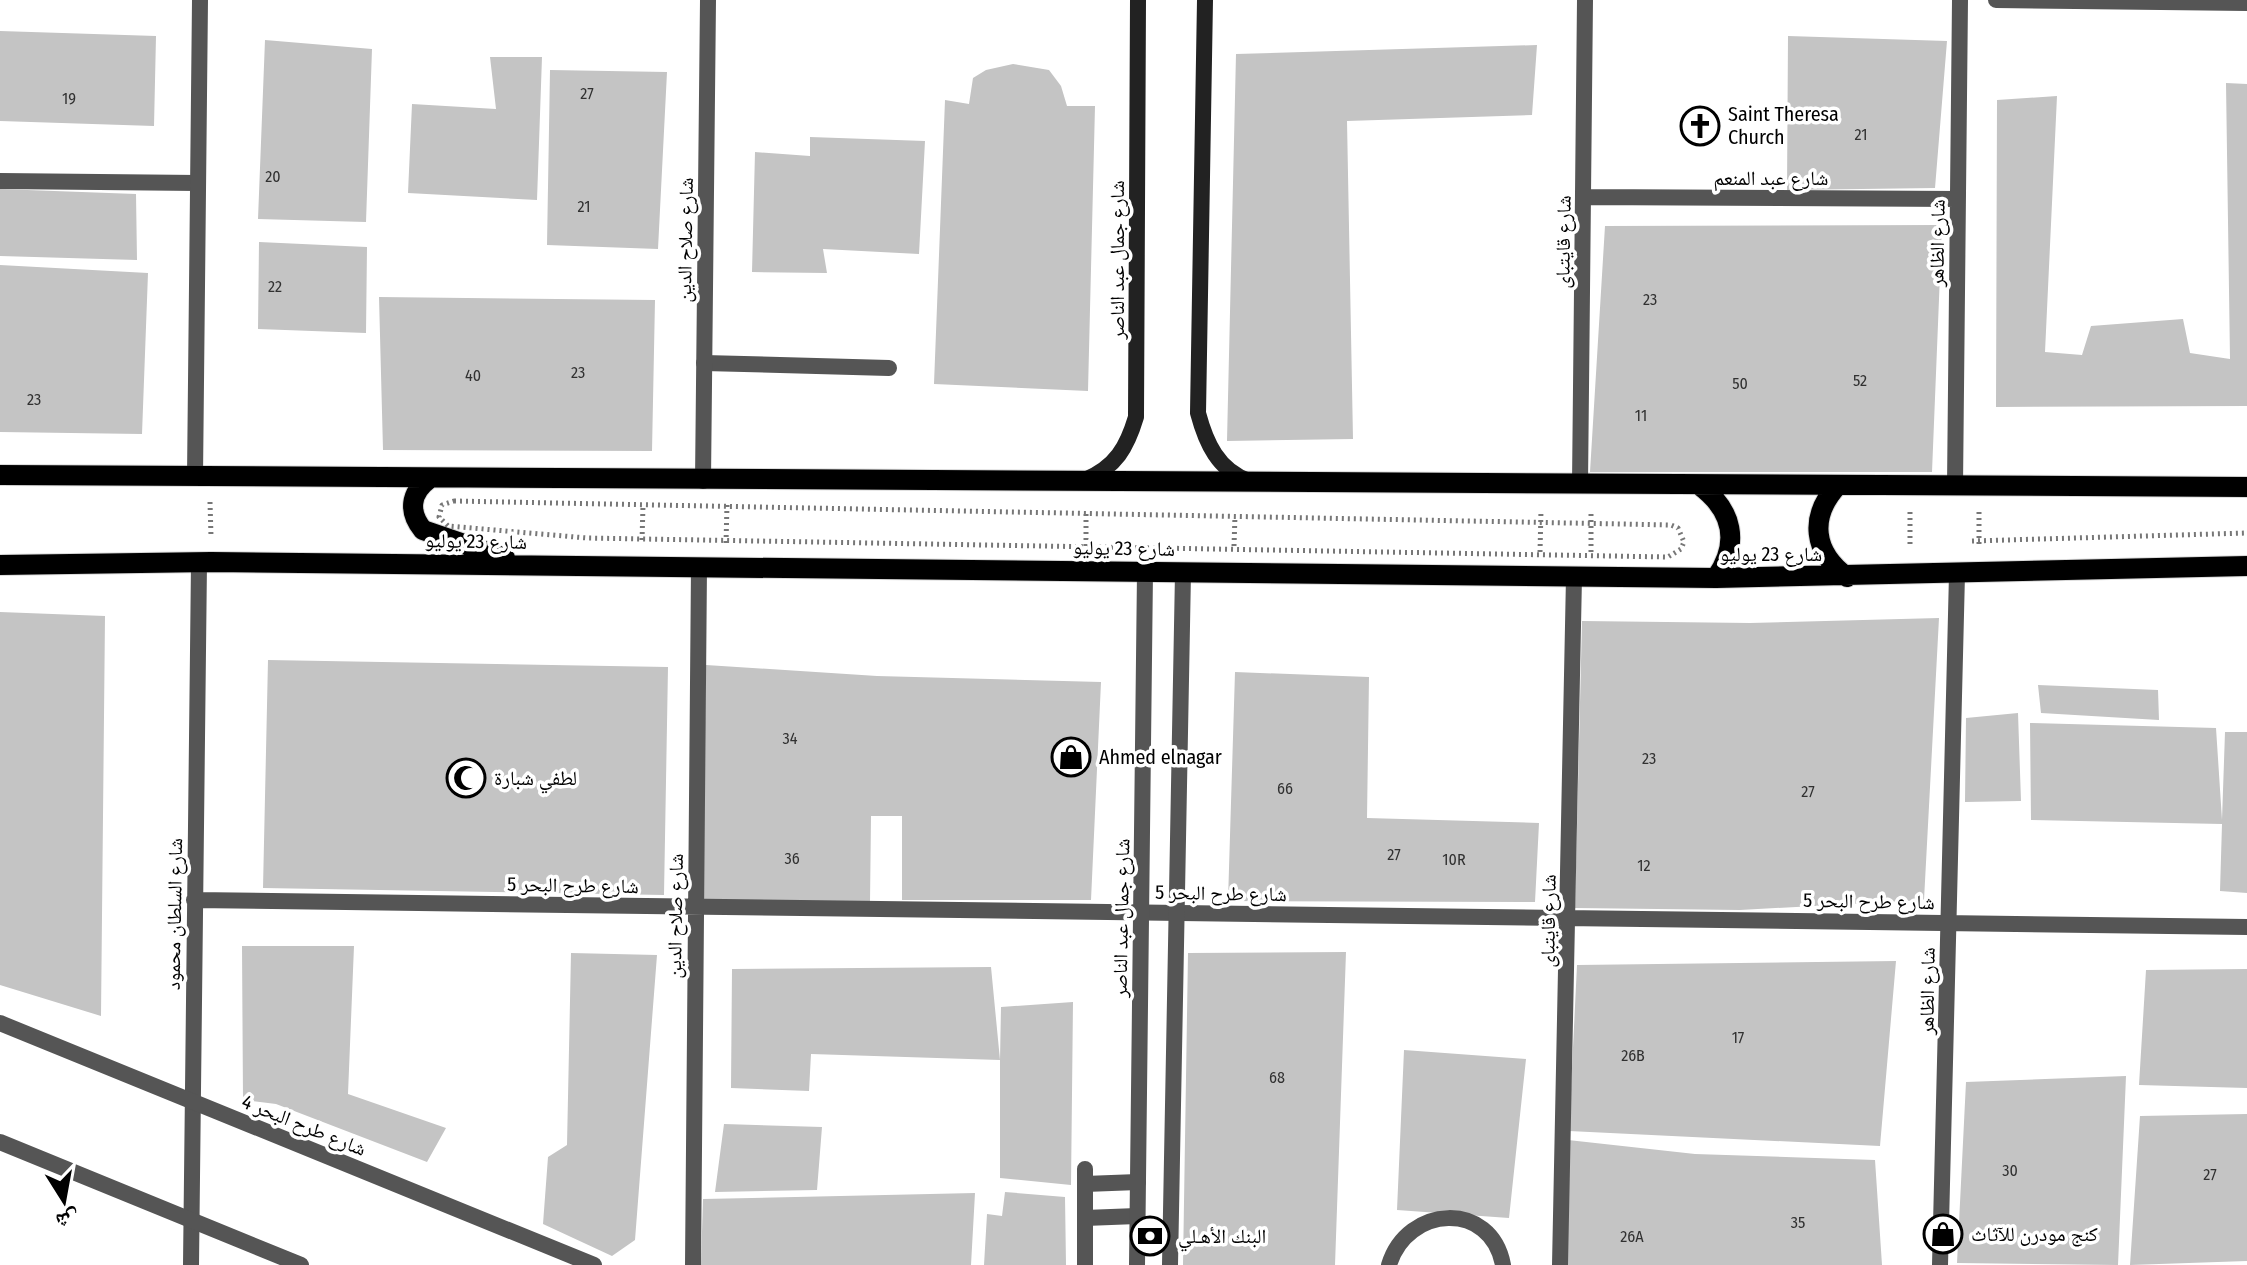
<svg xmlns="http://www.w3.org/2000/svg" width="2247" height="1265" viewBox="0 0 2247 1265" font-family="'Fira Sans Condensed','Noto Naskh Arabic',sans-serif">
	<style>
		.building { fill: #c4c4c4 }
		.lines { fill: none; stroke-linecap: round; stroke-linejoin: round }
		.primary-casing { stroke: #dbdbdb; stroke-width: 22 }
		.path { stroke: #777; stroke-width: 5; stroke-dasharray: 2 4; stroke-linecap: butt }
		.service { stroke: #555; stroke-width: 16 }
		.minor { stroke: #555; stroke-width: 16 }
		.tertiary { stroke: #555; stroke-width: 16 }
		.secondary { stroke: #222; stroke-width: 16 }
		.primary { stroke: #000; stroke-width: 20 }
		.labels { text-anchor: middle; stroke-width: 7; stroke-linejoin: round; paint-order: stroke }
		.number-label { font-size: 16px; fill: #313131 }
		.poi-label { font-size: 20px; fill: #000; stroke: #fff; text-anchor: start }
		.street-label { font-size: 20px; fill: #000; stroke: #fff }
	</style>
	<rect width="100%" height="100%" fill="#fff"/>
	<path class="building" d="M 0,31 L 156,36 L 154,126 L 0,121 Z
		M 1788,36 L 1947,41 L 1935,188 L 1787,190 Z
		M 265,40 L 372,49 L 366,222 L 258,219 Z
		M 1537,45 L 1532,115 L 1347,121 L 1353,439 L 1227,441 L 1236,54 Z
		M 490,57 L 542,57 L 537,200 L 408,193 L 412,104 L 496,109 Z
		M 1013,64 L 1049,70 L 1061,86 L 1067,106 L 1095,106 L 1088,391 L 934,384 L 945,100 L 969,104 L 973,78 L 986,70 Z
		M 550,70 L 667,72 L 658,249 L 547,245 Z
		M 2226,83 L 2247,84 L 2247,406 L 1996,407 L 1997,100 L 2057,96 L 2045,352 L 2082,355 L 2091,326 L 2183,319 L 2190,353 L 2230,359 Z
		M 810,137 L 925,141 L 919,254 L 823,249 L 827,273 L 752,272 L 755,152 L 810,156 Z
		M 0,189 L 136,194 L 137,260 L 0,256 Z
		M 1942,225 L 1932,472 L 1590,472 L 1605,226 Z
		M 259,242 L 367,247 L 366,333 L 258,329 Z
		M 0,265 L 148,273 L 142,434 L 0,432 Z
		M 379,297 L 655,300 L 652,451 L 383,450 Z
		M 0,612 L 105,616 L 101,1016 L 0,985 Z
		M 1939,618 L 1924,900 L 1740,910 L 1575,908 L 1582,621 L 1750,623 Z
		M 268,660 L 668,667 L 664,895 L 263,888 Z
		M 706,665 L 877,676 L 1101,682 L 1091,900 L 902,900 L 902,816 L 871,816 L 870,902 L 702,900 Z
		M 1235,672 L 1369,677 L 1367,818 L 1539,823 L 1535,902 L 1228,901 Z
		M 2038,685 L 2158,690 L 2159,720 L 2041,713 Z
		M 2018,713 L 2021,801 L 1965,802 L 1966,718 Z
		M 2030,723 L 2216,728 L 2222,820 L 2225,732 L 2247,732 L 2247,893 L 2220,891 L 2222,824 L 2031,820 Z
		M 242,946 L 354,946 L 348,1094 L 446,1128 L 427,1162 L 276,1104 L 243,1100 Z
		M 1346,952 L 1335,1265 L 1183,1265 L 1188,953 Z
		M 571,953 L 657,955 L 635,1240 L 612,1256 L 543,1224 L 548,1157 L 567,1145 Z
		M 1896,961 L 1880,1146 L 1569,1131 L 1577,965 Z
		M 991,967 L 1000,1060 L 1001,1007 L 1073,1002 L 1071,1185 L 1000,1178 L 1000,1060 L 811,1054 L 809,1091 L 731,1088 L 732,969 Z
		M 2247,969 L 2247,1088 L 2139,1085 L 2146,970 Z
		M 1404,1050 L 1526,1059 L 1509,1218 L 1397,1210 Z
		M 2126,1076 L 2118,1265 L 1957,1263 L 1966,1082 Z
		M 2247,1114 L 2247,1261 L 2130,1265 L 2140,1116 Z
		M 724,1124 L 822,1127 L 817,1190 L 715,1192 Z
		M 1568,1140 L 1695,1154 L 1875,1160 L 1882,1265 L 1566,1265 Z
		M 1005,1192 L 1065,1197 L 1066,1265 L 984,1265 L 987,1214 L 1002,1216 Z
		M 975,1193 L 971,1265 L 701,1265 L 703,1199 Z"/>
	<g class="lines">
		<g class="primary-casing">
			<path id="primary" d="M 0,475 L 2247,487
				M 429,479 C 410,493 408,512 423,530 L 505,558
				M 1699,485 C 1733,510 1740,543 1716,578
				M 1837,486 C 1809,517 1813,552 1847,577
				M 0,565 L 211,562 L 1716,578 L 2247,566"/>
		</g>
		<path class="path" d="M 454,501 L 1671,525 L 1678,528 L 1684,542 L 1681,549 L 1668,557 L 587,538 L 448,526 L 439,517 L 442,505 Z
			M 210,502 L 211,536
			M 1910,512 L 1910,546
			M 642,540 L 643,506
			M 1972,541 L 2247,533
			M 726,543 L 727,505
			M 1979,544 L 1979,510
			M 1086,546 L 1086,512
			M 1234,546 L 1235,516
			M 1540,552 L 1541,510
			M 1591,552 L 1591,510"/>
		<path class="service" d="M 0,181 L 198,183
			M 704,363 L 889,368
			M 1085,1184 L 1138,1182
			M 1085,1218 L 1137,1216
			M 1085,1265 L 1085,1169
			M 1389,1265 C 1407,1205 1491,1200 1503,1265"/>
		<path class="minor" d="M 1996,0 L 2247,3
			M 1583,197 L 1958,199
			M 195,477 L 200,0
			M 703,481 L 708,0
			M 1580,485 L 1585,0
			M 1955,486 L 1960,0
			M 194,900 L 2247,927
			M 191,1265 L 199,563
			M 693,1265 L 699,567
			M 1560,1265 L 1574,577
			M 1940,1265 L 1957,574"/>
		<path class="tertiary" d="M 0,1023 L 594,1265
			M 0,1142 L 301,1265
			M 1137,1265 L 1145,572
			M 1170,1265 L 1183,573"/>
		<path class="secondary" d="M 1205,0 L 1198,413 C 1206,443 1218,470 1249,481
			M 1085,480 C 1116,467 1127,447 1136,417 L 1138,0"/>
		<use href="#primary" class="primary"/>
	</g>
	<defs>
		<g id="church-ring" transform="scale(2)"><circle r="9.5" fill="#fff" stroke="#000" stroke-width="1.5"/><path d="M-1.2-6h2.4v3.5h3.3v2.4h-3.3V6h-2.4V-.1h-3.3v-2.4h3.3Z" fill="#000"/></g>
		<g id="shop-ring" transform="scale(2)"><circle r="9.5" fill="#fff" stroke="#000" stroke-width="1.5"/><path d="M-5-2.5h2.3a2.7 3.5 0 0 1 5.4 0H5L5.5 6h-11ZM-1.5-2.5h3a1.5 2.3 0 0 0-3 0Z" fill="#000"/></g>
		<g id="mosque-ring" transform="scale(2)"><circle r="9.5" fill="#fff" stroke="#000" stroke-width="1.5"/><path d="M3.5-4.9A6 6 0 1 0 3.5 4.9A5 5 0 1 1 3.5-4.9Z" fill="#000"/></g>
		<g id="bank-ring" transform="scale(2)"><circle r="9.5" fill="#fff" stroke="#000" stroke-width="1.5"/><path d="M-6-4H6V4H-6ZM0-2.3a2.3 2.3 0 1 0 0 4.6a2.3 2.3 0 1 0 0-4.6Z" fill="#000"/></g>
	</defs>
	<g fill-rule="evenodd">
		<use href="#church-ring" x="1700" y="126"/>
		<use href="#shop-ring" x="1071" y="757"/>
		<use href="#mosque-ring" x="466" y="778"/>
		<use href="#shop-ring" x="1943" y="1234"/>
		<use href="#bank-ring" x="1150" y="1236"/>
	</g>
	<g class="labels">
		<g class="number-label">
			<text x="587" y="99">27</text>
			<text x="69" y="104">19</text>
			<text x="1861" y="140">21</text>
			<text x="273" y="182">20</text>
			<text x="584" y="212">21</text>
			<text x="275" y="292">22</text>
			<text x="1650" y="305">23</text>
			<text x="578" y="378">23</text>
			<text x="473" y="381">40</text>
			<text x="1860" y="386">52</text>
			<text x="1740" y="389">50</text>
			<text x="34" y="405">23</text>
			<text x="1641" y="421">11</text>
			<text x="790" y="744">34</text>
			<text x="1649" y="764">23</text>
			<text x="1285" y="794">66</text>
			<text x="1808" y="797">27</text>
			<text x="1394" y="860">27</text>
			<text x="792" y="864">36</text>
			<text x="1454" y="865">10R</text>
			<text x="1644" y="871">12</text>
			<text x="1738" y="1043">17</text>
			<text x="1633" y="1061">26B</text>
			<text x="1277" y="1083">68</text>
			<text x="2010" y="1176">30</text>
			<text x="2210" y="1180">27</text>
			<text x="1798" y="1228">35</text>
			<text x="1632" y="1242">26A</text>
		</g>
		<g class="poi-label">
			<text x="1728" y="121">Saint Theresa<tspan x="1728" dy="23">Church</tspan></text>
			<text x="1099" y="764">Ahmed elnagar</text>
			<text x="494" y="785">لطفي شبارة</text>
			<text x="1971" y="1241">كنج مودرن للآثاث</text>
			<text x="1178" y="1243">البنك الأهـلي</text>
		</g>
		<g class="street-label">
			<text x="1771" y="185">شارع عبد المنعم</text>
			<text transform="translate(685 240) rotate(-89)" y="7">شارع صلاح الدين</text>
			<text transform="translate(1563 242) rotate(-89)" y="7">شارع قايتباى</text>
			<text transform="translate(1937 243) rotate(-89)" y="7">شارع الظاهر</text>
			<text transform="translate(1117 260) rotate(-90)" y="7">شارع جمال عبد الناصر</text>
			<text transform="translate(476 541) rotate(1)" y="7">شارع 23 يوليو</text>
			<text transform="translate(1124 548) rotate(1)" y="7">شارع 23 يوليو</text>
			<text x="1771" y="561">شارع 23 يوليو</text>
			<text transform="translate(573 885) rotate(1)" y="7">شارع طرح البحر 5</text>
			<text transform="translate(1221 893) rotate(1)" y="7">شارع طرح البحر 5</text>
			<text transform="translate(1869 901) rotate(1)" y="7">شارع طرح البحر 5</text>
			<text transform="translate(174 914) rotate(-89)" y="7">شارع السلطان محمود</text>
			<text transform="translate(675 916) rotate(-89)" y="7">شارع صلاح الدين</text>
			<text transform="translate(1121 918) rotate(-89)" y="7">شارع جمال عبد الناصر</text>
			<text transform="translate(1548 921) rotate(-89)" y="7">شارع قايتباى</text>
			<text transform="translate(1927 991) rotate(-89)" y="7">شارع الظاهر</text>
			<text transform="translate(304 1125) rotate(22)" y="7">شارع طرح البحر 4</text>
		</g>
	</g>
	<g transform="translate(64 1201) rotate(169)" stroke="#ffffff" stroke-width="6" paint-order="stroke">
	<path d="M0-6L14 30L0 20L-14 30Z" fill="#000000"/>
	<text y="-12" font-size="22" font-weight="bold" text-anchor="middle" fill="#000000">ش</text>
	</g>
</svg>
